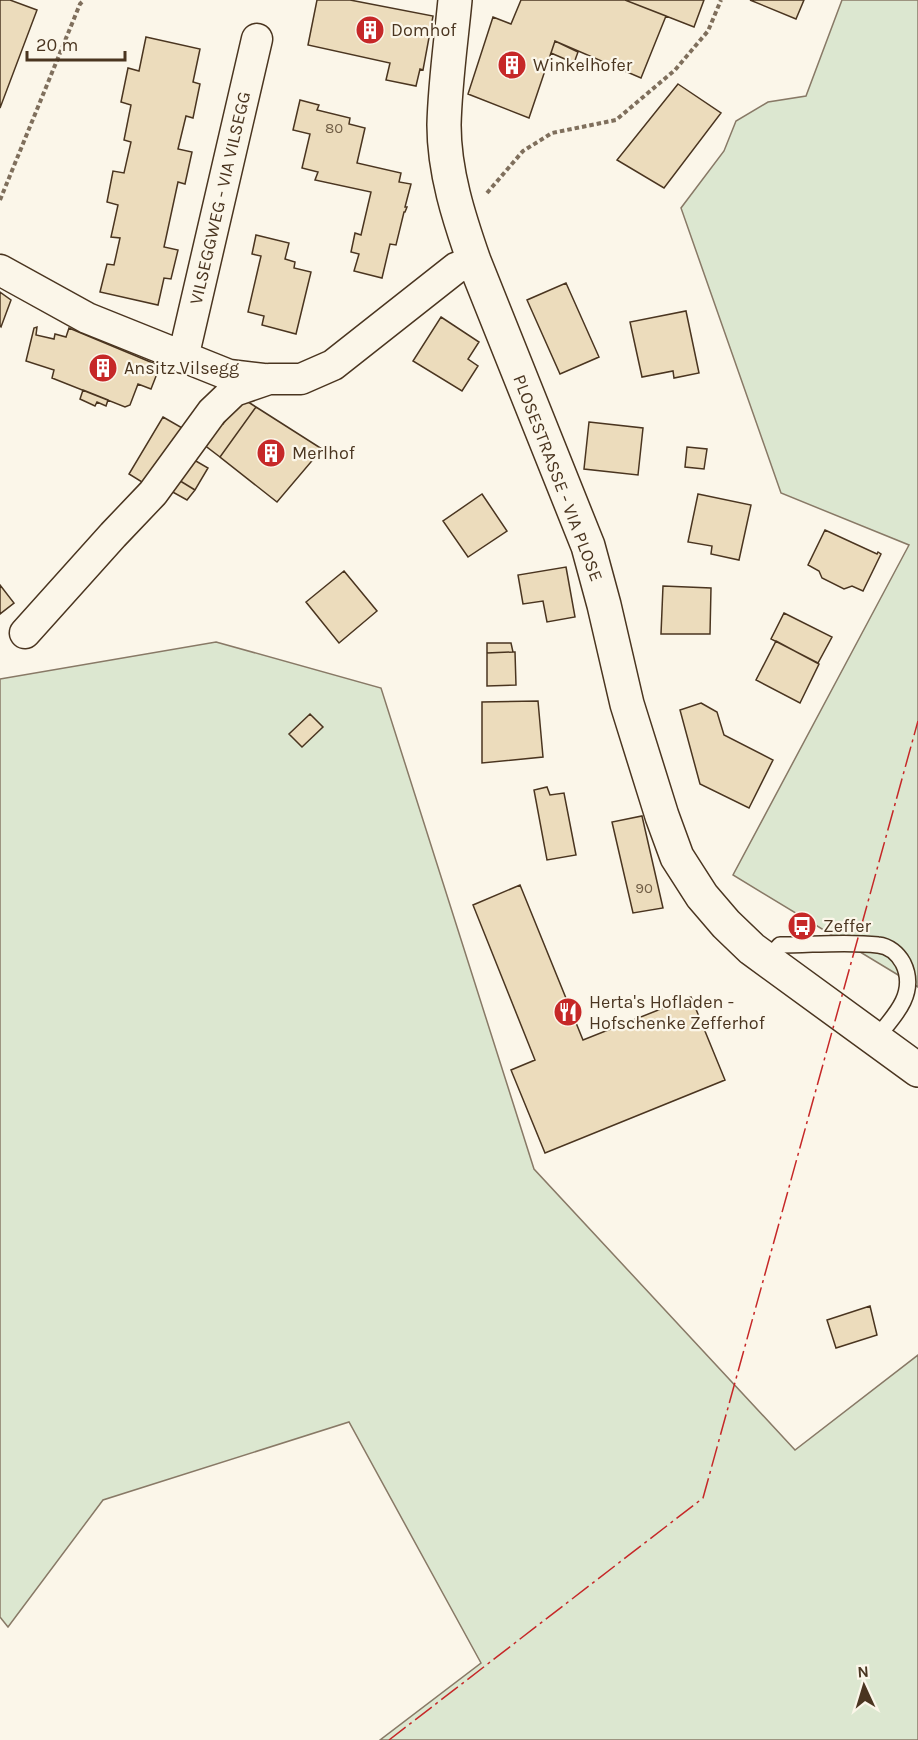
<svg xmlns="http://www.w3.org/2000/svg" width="918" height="1740" viewBox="0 0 918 1740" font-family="Karla,sans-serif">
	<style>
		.green { fill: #dce7d0; stroke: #887966; stroke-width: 1.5 }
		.building { fill: #ecdcbc; stroke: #4a3520; stroke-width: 1.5 }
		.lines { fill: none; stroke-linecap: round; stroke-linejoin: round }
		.service-casing { stroke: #4a3520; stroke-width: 18 }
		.minor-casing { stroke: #4a3520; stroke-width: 33 }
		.tertiary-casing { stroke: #4a3520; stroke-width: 36 }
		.path { stroke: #7f6f5c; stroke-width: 4; stroke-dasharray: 4.5 3; stroke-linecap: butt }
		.service { stroke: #fbf6e9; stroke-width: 15 }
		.minor { stroke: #fbf6e9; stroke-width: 30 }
		.tertiary { stroke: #fbf6e9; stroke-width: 33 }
		.power { stroke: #c62828; stroke-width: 1.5; stroke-dasharray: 21 4.5 3 4.5; stroke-linecap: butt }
		.labels { text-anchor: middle; stroke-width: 4.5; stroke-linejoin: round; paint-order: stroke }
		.number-label { font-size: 15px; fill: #725f47 }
		.poi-label { font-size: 18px; fill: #4a3520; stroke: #fbf6e9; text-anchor: start }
		.street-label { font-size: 18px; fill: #4a3520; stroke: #fbf6e9 }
	</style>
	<rect width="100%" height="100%" fill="#fbf6e9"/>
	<path class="green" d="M 842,0 L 918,0 L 918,987 L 733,875 L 909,545 L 781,493 L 681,208 L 724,151 L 736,121 L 768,102 L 806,96 Z
		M 216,642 L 381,688 L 534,1169 L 795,1450 L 918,1355 L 918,1740 L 380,1740 L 481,1663 L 349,1422 L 103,1500 L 8,1627 L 0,1617 L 0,679 Z"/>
	<path class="building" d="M 0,0 L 10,0 L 37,10 L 0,108 Z
		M 317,0 L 350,0 L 433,16 L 423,70 L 420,69 L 416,86 L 386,80 L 390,63 L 308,45 Z
		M 521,0 L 625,0 L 666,16 L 641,78 L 555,41 L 529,118 L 468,94 L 493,17 L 511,24 Z
		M 625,0 L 704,0 L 694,27 Z
		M 750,0 L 804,0 L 796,19 Z
		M 146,37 L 200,49 L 193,82 L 200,84 L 193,118 L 186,116 L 178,149 L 192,152 L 185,184 L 178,182 L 164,247 L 178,250 L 171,279 L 164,278 L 158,305 L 100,292 L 107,264 L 114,265 L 120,238 L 111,237 L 118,205 L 107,202 L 113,171 L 124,173 L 131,142 L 124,140 L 131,105 L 121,102 L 128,68 L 139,71 Z
		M 555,41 L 578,52 L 574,63 L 551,53 Z
		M 678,84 L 721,113 L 664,188 L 617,160 Z
		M 300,100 L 319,105 L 317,110 L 350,118 L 349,124 L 365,128 L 357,163 L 401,173 L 399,182 L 411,184 L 405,207 L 407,207 L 405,212 L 404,212 L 396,245 L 390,244 L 382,278 L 354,271 L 359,254 L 351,252 L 355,233 L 361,235 L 371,192 L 315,180 L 318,172 L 302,168 L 310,134 L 293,130 Z
		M 256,235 L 289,243 L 285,259 L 295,262 L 294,268 L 311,272 L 296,334 L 262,325 L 264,316 L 248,312 L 261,256 L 252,254 Z
		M 566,283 L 599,357 L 560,374 L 527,300 Z
		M 0,292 L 11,300 L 1,327 L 0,326 Z
		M 686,311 L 699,373 L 674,378 L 673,371 L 642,377 L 630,322 Z
		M 441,317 L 479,342 L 468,359 L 478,366 L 462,391 L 413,361 Z
		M 37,327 L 36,335 L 54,339 L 55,334 L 66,337 L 69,328 L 160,366 L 151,389 L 138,384 L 130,405 L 125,407 L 52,378 L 54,370 L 26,361 L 34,328 Z
		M 83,390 L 108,400 L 106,406 L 97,402 L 95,406 L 80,399 Z
		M 242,398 L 256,407 L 220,457 L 203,444 L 220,422 L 223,424 Z
		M 256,407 L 322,449 L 277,502 L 220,457 Z
		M 163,417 L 184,429 L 150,487 L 129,474 Z
		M 589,422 L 643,428 L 638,475 L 584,469 Z
		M 687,447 L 707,449 L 704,469 L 685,467 Z
		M 189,457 L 208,468 L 195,490 L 177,479 Z
		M 177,479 L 195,490 L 187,500 L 169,490 Z
		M 482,494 L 507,531 L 468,557 L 443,521 Z
		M 698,494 L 751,505 L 739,560 L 711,554 L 712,546 L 688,542 Z
		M 825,530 L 877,554 L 878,552 L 881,554 L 863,591 L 852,586 L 844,589 L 822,578 L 819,571 L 808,565 Z
		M 566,567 L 575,617 L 547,622 L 543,601 L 523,604 L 518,575 Z
		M 344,571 L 377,611 L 339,643 L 306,602 Z
		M 0,585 L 14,603 L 0,614 Z
		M 663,586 L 711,588 L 710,634 L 661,634 Z
		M 784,613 L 832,637 L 818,663 L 771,639 Z
		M 776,641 L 819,664 L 800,703 L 756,680 Z
		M 487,643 L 511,643 L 513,652 L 487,653 Z
		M 513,652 L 515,652 L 516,685 L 487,686 L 487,653 Z
		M 538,701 L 543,757 L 482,763 L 482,702 Z
		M 701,703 L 717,712 L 724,735 L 773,760 L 749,808 L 700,784 L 680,710 Z
		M 310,714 L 323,727 L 302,747 L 289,734 Z
		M 547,787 L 550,795 L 564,793 L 576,855 L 547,860 L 534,790 Z
		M 642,816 L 663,908 L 633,913 L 612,822 Z
		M 520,885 L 583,1040 L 691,997 L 725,1080 L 545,1153 L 511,1070 L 535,1060 L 473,905 Z
		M 870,1306 L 877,1335 L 836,1348 L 827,1320 Z"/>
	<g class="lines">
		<g class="service-casing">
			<path id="service" d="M 766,960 L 780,945 C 812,945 846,941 878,945 C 889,946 898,954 903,963 C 918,993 894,1017 875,1039"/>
		</g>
		<g class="minor-casing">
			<path id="minor" d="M 0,270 L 87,318 L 229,375 L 263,379
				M 183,358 L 257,39
				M 25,633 L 113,535 L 153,493 L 212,412 L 234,391 L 269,379 L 301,379 L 333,365 L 456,268 L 474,261"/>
		</g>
		<g class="tertiary-casing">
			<path id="tertiary" d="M 455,0 C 451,42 445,83 444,125 C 444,172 459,218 474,261 L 588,546 L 604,605 L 627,704 L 662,816 L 677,857 L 702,896 L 726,924 L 752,949 L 918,1070"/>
		</g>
		<path class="path" d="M 487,193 L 523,151 L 552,133 L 616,120 L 675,70 L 708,31 L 721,0
			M 0,200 L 80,4 L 84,0"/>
		<use href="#service" class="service"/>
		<use href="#minor" class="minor"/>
		<use href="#tertiary" class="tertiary"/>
		<path class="power" d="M 389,1740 L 703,1498 L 918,721"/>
	</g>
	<defs>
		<g id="building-disc" transform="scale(1.5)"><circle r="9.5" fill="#c62828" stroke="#fbf6e9"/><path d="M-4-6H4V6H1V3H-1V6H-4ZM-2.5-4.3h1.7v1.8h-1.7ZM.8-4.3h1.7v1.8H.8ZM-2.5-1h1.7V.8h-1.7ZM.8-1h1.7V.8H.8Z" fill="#fff"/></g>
		<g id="bus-disc" transform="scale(1.5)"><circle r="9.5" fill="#c62828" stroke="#fbf6e9"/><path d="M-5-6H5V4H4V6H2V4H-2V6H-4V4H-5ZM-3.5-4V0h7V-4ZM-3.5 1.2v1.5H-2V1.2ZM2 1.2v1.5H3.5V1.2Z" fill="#fff"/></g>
		<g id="restaurant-disc" transform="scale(1.5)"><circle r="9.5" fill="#c62828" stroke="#fbf6e9"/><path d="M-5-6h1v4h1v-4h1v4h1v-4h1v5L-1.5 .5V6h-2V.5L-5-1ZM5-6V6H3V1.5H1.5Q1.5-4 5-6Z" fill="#fff"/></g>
	</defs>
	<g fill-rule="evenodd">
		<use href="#building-disc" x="370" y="30"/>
		<use href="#building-disc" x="512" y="65"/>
		<use href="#building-disc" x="103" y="368"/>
		<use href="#building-disc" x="271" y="453"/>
		<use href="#bus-disc" x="802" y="926"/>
		<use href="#restaurant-disc" x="568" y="1012"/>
	</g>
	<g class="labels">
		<g class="number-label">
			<text x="334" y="133">80</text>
			<text x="644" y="893">90</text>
		</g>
		<g class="poi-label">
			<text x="391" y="36">Domhof</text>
			<text x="533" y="71">Winkelhofer</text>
			<text x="124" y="374">Ansitz Vilsegg</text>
			<text x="292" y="459">Merlhof</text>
			<text x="823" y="932">Zeffer</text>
			<text x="589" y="1008">Herta's Hofladen -<tspan x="589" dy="21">Hofschenke Zefferhof</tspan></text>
		</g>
		<g class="street-label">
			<text transform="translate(220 198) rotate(-77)" y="6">VILSEGGWEG - VIA VILSEGG</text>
			<text transform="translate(558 478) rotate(69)" y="6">PLOSESTRASSE - VIA PLOSE</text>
		</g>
	</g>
	<g transform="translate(864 1686) rotate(356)" stroke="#fbf6e9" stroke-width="4.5" paint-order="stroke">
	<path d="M0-4.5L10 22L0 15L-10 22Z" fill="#4a3520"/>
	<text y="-9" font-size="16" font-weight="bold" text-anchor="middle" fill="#4a3520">N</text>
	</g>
	<path d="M27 51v9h98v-9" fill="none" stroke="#4a3520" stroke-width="3"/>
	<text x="36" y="51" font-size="18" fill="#4a3520" stroke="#fbf6e9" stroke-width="4.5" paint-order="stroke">20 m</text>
</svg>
